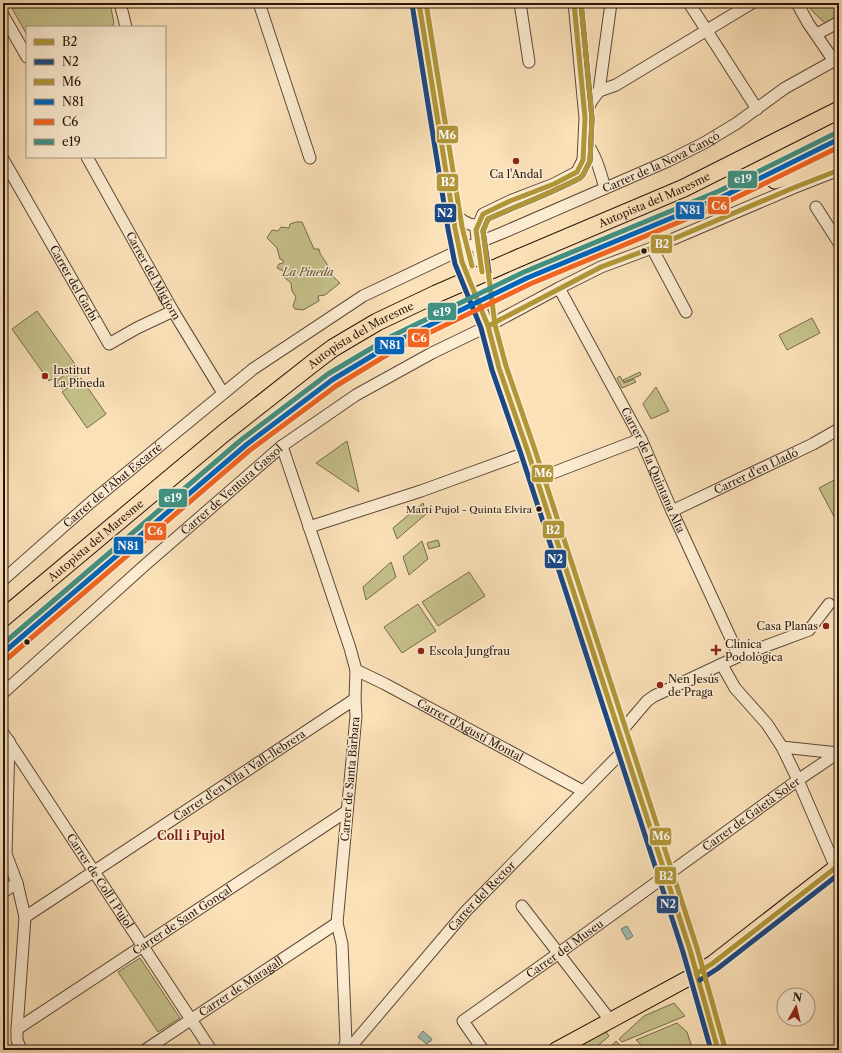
<svg xmlns="http://www.w3.org/2000/svg" width="842" height="1053" viewBox="0 0 842 1053" font-family="'Libre Caslon Text',serif">
	<style>
		.green { fill: #c5c18a; stroke: #766b4b }
		.water { fill: #9fbdb1; stroke: #6f7a6f }
		.lines { fill: none; stroke-linecap: round; stroke-linejoin: round }
		.minor-casing { stroke: #5d4837; stroke-width: 13 }
		.major-casing { stroke: #28150c; stroke-width: 17 }
		.highway-casing { stroke: #28150c; stroke-width: 19 }
		.minor { stroke: #fcecd1; stroke-width: 11 }
		.major { stroke: #fbe1b8; stroke-width: 15 }
		.highway { stroke: #fbe1b8; stroke-width: 17 }
		.highway-bridge-casing { stroke: #28150c; stroke-width: 19; stroke-linecap: butt }
		.highway-bridge { stroke: #fbe1b8; stroke-width: 17 }
		.bus-1-casing { stroke: #fcecd1; stroke-width: 8 }
		.bus-2-casing { stroke: #fcecd1; stroke-width: 8 }
		.bus-3-casing { stroke: #fcecd1; stroke-width: 8 }
		.bus-4-casing { stroke: #fcecd1; stroke-width: 8 }
		.bus-5-casing { stroke: #fcecd1; stroke-width: 8 }
		.bus-6-casing { stroke: #fcecd1; stroke-width: 8 }
		.bus-1 { stroke: #b09638; stroke-width: 5 }
		.bus-2 { stroke: #1c4883; stroke-width: 5 }
		.bus-3 { stroke: #b09638; stroke-width: 5 }
		.bus-4 { stroke: #0065bd; stroke-width: 5 }
		.bus-5 { stroke: #f26522; stroke-width: 5 }
		.bus-6 { stroke: #409183; stroke-width: 5 }
		.poi-dot { fill: #8f2418; stroke: #fcecd1; stroke-width: 1.5 }
		.bus-dot { fill: #28150c; stroke: #fcecd1; stroke-width: 1.5 }
		.labels { text-anchor: middle; stroke-width: 3; stroke-linejoin: round; paint-order: stroke }
		.bus-label { font-size: 10px; fill: #28150c; stroke: #fcecd1; text-anchor: end }
		.street-label { font-size: 11px; fill: #28150c; stroke: #fcecd1 }
		.poi-label { font-size: 11px; fill: #28150c; stroke: #fcecd1; text-anchor: start }
		.park-label { font-size: 11px; font-style: italic; fill: #5f5138; stroke: #fcecd1 }
		.neighbourhood-label { font-size: 12px; font-weight: bold; fill: #7a1f14; stroke: #fcecd1 }
		.line-badge { stroke: #fcecd1; stroke-width: 1.5 }
		.badge-label { font-size: 11px; text-anchor: middle; font-weight: bold; fill: #fff }
	</style>
	<rect width="100%" height="100%" fill="#fbe1b8"/>
	<filter id="stains"><feTurbulence type="fractalNoise" baseFrequency=".005" numOctaves="4"/><feColorMatrix values="0 0 0 0 .2 0 0 0 0 .09 0 0 0 0 .02 0 0 0 .5 -.17"/></filter>
	<radialGradient id="worn" r=".72"><stop offset=".6" stop-color="#630" stop-opacity="0"/><stop offset="1" stop-color="#630" stop-opacity=".3"/></radialGradient>
	<path class="green" d="M 9,3 L 110,3 L 114,23 L 112,27 L 27,27 L 27,35 Z
		M 806,3 L 839,3 L 839,36 L 814,13 Z
		M 296,222 L 302,222 L 314,249 L 319,249 C 320,255 322,256 325,261 C 331,270 330,275 340,283 L 325,295 L 318,296 L 319,301 L 303,310 L 295,309 L 293,306 L 296,297 L 292,291 L 291,283 L 284,277 L 283,271 L 277,268 L 279,264 L 283,263 L 283,260 L 280,259 L 277,248 L 267,238 L 272,230 L 278,231 L 281,227 L 289,228 L 290,224 Z
		M 37,311 L 75,364 L 49,381 L 12,329 Z
		M 812,318 L 820,333 L 787,350 L 779,335 Z
		M 73,369 L 78,376 L 62,389 L 56,381 Z
		M 640,372 L 641,375 L 624,382 L 623,380 Z
		M 620,376 L 624,383 L 634,379 L 636,382 L 622,388 L 617,378 Z
		M 81,378 L 106,414 L 87,428 L 62,392 Z
		M 656,387 L 669,411 L 651,419 L 643,404 Z
		M 347,441 L 359,492 L 316,463 Z
		M 838,478 L 839,480 L 838,524 L 819,488 Z
		M 423,503 L 426,514 L 397,539 L 393,528 Z
		M 438,540 L 440,546 L 429,549 L 427,543 Z
		M 422,541 L 428,559 L 409,575 L 403,557 Z
		M 391,562 L 396,577 L 366,600 L 363,587 Z
		M 469,572 L 485,596 L 438,626 L 422,602 Z
		M 418,604 L 436,631 L 402,653 L 384,627 Z
		M 140,958 L 180,1018 L 158,1032 L 118,972 Z
		M 674,1003 L 685,1016 L 622,1042 L 619,1039 L 644,1016 Z
		M 677,1023 L 687,1032 L 693,1050 L 654,1050 L 650,1046 L 646,1050 L 636,1040 Z
		M 604,1029 L 609,1036 L 593,1050 L 567,1050 Z
		M 616,1041 L 624,1050 L 607,1050 Z"/>
	<path class="water" d="M 627,926 L 633,936 L 627,940 L 621,929 Z
		M 423,1031 L 432,1039 L 430,1042 L 429,1041 L 427,1044 L 418,1037 Z"/>
	<g class="lines">
		<g class="minor-casing">
			<g id="minor">
				<path d="M 120,3 L 126,27"/>
				<path d="M 259,3 L 310,158"/>
				<path d="M 419,3 L 455,228 L 462,262 L 488,326 L 499,368 L 528,452 L 690,950 L 718,1050"/>
				<path d="M 520,3 L 529,62"/>
				<path d="M 689,3 L 757,109"/>
				<path d="M 797,3 L 808,23 L 834,61"/>
				<path d="M 3,15 L 27,57"/>
				<path d="M 817,34 L 839,22"/>
				<path d="M 599,91 L 616,85 L 752,3"/>
				<path d="M 586,115 L 591,102 L 599,91 L 611,3"/>
				<path d="M 585,141 C 596,155 600,171 605,188"/>
				<path id="s1" d="M 87,157 L 173,311 L 223,393"/>
				<path id="s2" d="M 3,159 L 109,344 L 137,328 L 173,311"/>
				<path d="M 816,207 L 839,243"/>
				<path d="M 452,211 C 459,218 467,226 478,225"/>
				<path d="M 652,248 L 686,312"/>
				<path id="s3" d="M 559,288 L 641,439 L 672,511 L 739,656"/>
				<path d="M 485,304 L 476,230 L 483,214 L 510,201 L 554,184 L 577,172 L 583,160 L 585,118 L 574,3"/>
				<path d="M 282,446 L 350,648 L 356,670 L 355,699 L 356,716 L 337,923 L 342,944 L 346,1042 L 343,1050"/>
				<path d="M 537,479 L 641,439"/>
				<path id="s4" d="M 672,511 L 813,444 L 839,429"/>
				<path d="M 309,527 L 421,491 L 528,452"/>
				<path id="s5" d="M 3,580 L 90,503 L 253,369 L 363,296 L 460,250 L 502,233 L 668,161 L 704,143 L 737,123 L 785,88 L 839,58"/>
				<path d="M 722,665 L 735,688 L 767,724 L 782,747 L 838,753"/>
				<path id="s6" d="M 356,670 L 385,684 L 583,791"/>
				<path id="s7" d="M 3,693 L 145,565 L 282,446 L 356,395 L 432,353 L 488,326 L 559,288 L 601,267 L 652,248 L 793,188 L 839,170"/>
				<path id="s8" d="M 3,733 L 211,1050"/>
				<path d="M 619,734 L 647,701 L 654,696 L 739,656 L 809,630 L 829,604"/>
				<path d="M 9,741 L 6,854 L 17,883 L 25,917 L 17,1029 L 17,1040 L 21,1050"/>
				<path d="M 782,747 L 798,780 L 836,868"/>
				<path d="M 3,892 L 17,883"/>
				<path d="M 522,906 L 610,1020"/>
				<path id="s9" d="M 25,917 L 355,699"/>
				<path id="s10" d="M 17,1029 L 347,811"/>
				<path id="s11" d="M 145,1050 L 337,923"/>
				<path id="s12" d="M 348,1050 L 466,911 L 624,750"/>
				<path id="s13" d="M 483,1050 L 463,1021 L 559,953 L 798,780 L 838,753"/>
			</g>
		</g>
		<g class="major-casing">
			<path id="major" d="M 556,1050 L 696,974 L 713,963 L 839,865"/>
		</g>
		<g class="highway-casing">
			<g id="highway">
				<path d="M 775,180 L 820,166 L 839,158"/>
				<path id="s14" d="M 521,257 L 684,188 L 839,110"/>
				<path d="M 527,278 L 722,197 L 839,139"/>
				<path id="s15" d="M 3,618 L 224,433 L 317,360 L 333,348 L 377,322 L 436,294"/>
				<path d="M 3,653 L 246,445 L 332,380 L 395,342 L 447,316"/>
			</g>
		</g>
		<use href="#minor" class="minor"/>
		<use href="#major" class="major"/>
		<use href="#highway" class="highway"/>
		<g class="highway-bridge-casing">
			<path id="highway-bridge" d="M 436,294 L 521,257
				M 447,316 L 527,278"/>
		</g>
		<use href="#highway-bridge" class="highway-bridge"/>
		<g class="bus-1-casing">
			<path id="bus-1" d="M 419,3 L 455,228 L 462,262 L 488,326 L 499,368 L 528,452 L 690,950 L 718,1050
				M 482,272 L 476,230 L 483,214 L 510,201 L 554,184 L 577,172 L 583,160 L 585,118 L 574,3
				M 488,326 L 601,267 L 652,248 L 793,188 L 839,170
				M 696,974 L 713,963 L 839,865"/>
		</g>
		<g class="bus-2-casing">
			<path id="bus-2" d="M 412,4 L 448,229 L 455,264 L 481,328 L 492,370 L 521,454 L 683,952 L 711,1050
				M 489,272 L 483,231 L 488,219 C 519,205 550,194 580,178 L 583,175 L 590,161 L 592,118 L 581,3
				M 700,980 L 717,969 L 839,874"/>
		</g>
		<g class="bus-3-casing">
			<path id="bus-3" d="M 426,3 L 462,227 L 472,266
				M 581,3 L 592,118 L 590,161 L 583,175 L 580,178 C 550,194 519,205 488,219 L 483,231 L 495,325 L 506,366 L 535,450 L 697,948 L 725,1048"/>
		</g>
		<g class="bus-4-casing">
			<path id="bus-4" d="M 3,653 L 246,445 L 332,380 L 395,342 L 527,278 L 722,197 L 839,139"/>
		</g>
		<g class="bus-5-casing">
			<path id="bus-5" d="M 8,658 L 250,450 L 336,386 L 398,348 L 530,284 L 725,203 L 839,147"/>
		</g>
		<g class="bus-6-casing">
			<path id="bus-6" d="M 3,644 L 241,440 L 328,374 L 392,336 L 524,272 L 719,191 L 836,133"/>
		</g>
		<use href="#bus-1" class="bus-1"/>
		<use href="#bus-2" class="bus-2"/>
		<use href="#bus-3" class="bus-3"/>
		<use href="#bus-4" class="bus-4"/>
		<use href="#bus-5" class="bus-5"/>
		<use href="#bus-6" class="bus-6"/>
	</g>
	<g class="poi-dot">
		<circle cx="516" cy="161" r="4"/>
		<circle cx="45" cy="376" r="4"/>
		<circle cx="826" cy="626" r="4"/>
		<path d="M714 644h4v4h4v4h-4v4h-4v-4h-4v-4h4z"/>
		<circle cx="421" cy="651" r="4"/>
		<circle cx="660" cy="685" r="4"/>
	</g>
	<g class="bus-dot">
		<circle cx="644" cy="251" r="3.5"/>
		<circle cx="539" cy="509" r="3.5"/>
		<circle cx="27" cy="642" r="3.5"/>
	</g>
	<g class="labels">
		<g class="bus-label">
			<text x="532" y="513">Martí Pujol - Quinta Elvira</text>
		</g>
		<g class="street-label">
			<text dy="4" stroke="none"><textPath href="#s5" startOffset="786">Carrer de la Nova Cançó</textPath></text>
			<text dy="4" stroke="none"><textPath href="#s14" startOffset="145">Autopista del Maresme</textPath></text>
			<text dy="4" stroke="none"><textPath href="#s1" startOffset="136">Carrer del Migjorn</textPath></text>
			<text dy="4" stroke="none"><textPath href="#s2" startOffset="143">Carrer del Garbí</textPath></text>
			<text dy="4" stroke="none"><textPath href="#s15" startOffset="457">Autopista del Maresme</textPath></text>
			<text dy="4" stroke="none"><textPath href="#s3" startOffset="205">Carrer de la Quintana Alta</textPath></text>
			<text dy="4" stroke="none"><textPath href="#s4" startOffset="93">Carrer d'en Lladó</textPath></text>
			<text dy="4" stroke="none"><textPath href="#s5" startOffset="145">Carrer de l'Abat Escarré</textPath></text>
			<text dy="4" stroke="none"><textPath href="#s7" startOffset="306">Carrer de Ventura Gassol</textPath></text>
			<text dy="4" stroke="none"><textPath href="#s15" startOffset="121">Autopista del Maresme</textPath></text>
			<text dy="4" stroke="none"><textPath href="#s6" startOffset="129">Carrer d'Agustí Montal</textPath></text>
			<text dy="4" stroke="none"><textPath href="#s9" startOffset="257">Carrer d'en Vila i Vall-llebrera</textPath></text>
			<text transform="translate(350 779) rotate(-85)" y="4">Carrer de Santa Bàrbara</text>
			<text dy="4" stroke="none"><textPath href="#s13" startOffset="390">Carrer de Gaietà Soler</textPath></text>
			<text dy="4" stroke="none"><textPath href="#s8" startOffset="177">Carrer de Coll i Pujol</textPath></text>
			<text dy="4" stroke="none"><textPath href="#s12" startOffset="204">Carrer del Rector</textPath></text>
			<text dy="4" stroke="none"><textPath href="#s10" startOffset="198">Carrer de Sant Gonçal</textPath></text>
			<text dy="4" stroke="none"><textPath href="#s13" startOffset="160">Carrer del Museu</textPath></text>
			<text dy="4" stroke="none"><textPath href="#s11" startOffset="115">Carrer de Maragall</textPath></text>
		</g>
		<g class="poi-label">
			<text x="516" y="178" text-anchor="middle">Ca l'Andal</text>
			<text x="53" y="374">Institut<tspan x="53" dy="13">La Pineda</tspan></text>
			<text x="818" y="630" text-anchor="end">Casa Planas</text>
			<text x="725" y="648">Clínica<tspan x="725" dy="13">Podològica</tspan></text>
			<text x="429" y="655">Escola Jungfrau</text>
			<text x="668" y="683">Nen Jesús<tspan x="668" dy="13">de Praga</tspan></text>
		</g>
		<g class="park-label">
			<text x="308" y="276">La Pineda</text>
		</g>
		<g class="neighbourhood-label">
			<text x="191" y="840">Coll i Pujol</text>
		</g>
	</g>
	<g class="line-badge">
		<rect x="436" y="125" width="23" height="19" rx="4" fill="#b09638"/>
		<rect x="727" y="170" width="31" height="19" rx="4" fill="#409183"/>
		<rect x="436" y="173" width="23" height="19" rx="4" fill="#b09638"/>
		<rect x="707" y="196" width="23" height="19" rx="4" fill="#f26522"/>
		<rect x="675" y="201" width="30" height="19" rx="4" fill="#0065bd"/>
		<rect x="434" y="203" width="23" height="20" rx="4" fill="#1c4883"/>
		<rect x="650" y="234" width="23" height="20" rx="4" fill="#b09638"/>
		<rect x="427" y="302" width="30" height="19" rx="4" fill="#409183"/>
		<rect x="407" y="328" width="23" height="20" rx="4" fill="#f26522"/>
		<rect x="374" y="336" width="31" height="19" rx="4" fill="#0065bd"/>
		<rect x="531" y="464" width="23" height="19" rx="4" fill="#b09638"/>
		<rect x="158" y="488" width="30" height="20" rx="4" fill="#409183"/>
		<rect x="542" y="520" width="23" height="19" rx="4" fill="#b09638"/>
		<rect x="144" y="522" width="23" height="19" rx="4" fill="#f26522"/>
		<rect x="113" y="536" width="31" height="19" rx="4" fill="#0065bd"/>
		<rect x="544" y="549" width="23" height="20" rx="4" fill="#1c4883"/>
		<rect x="649" y="827" width="23" height="19" rx="4" fill="#b09638"/>
		<rect x="654" y="866" width="23" height="19" rx="4" fill="#b09638"/>
		<rect x="656" y="895" width="23" height="19" rx="4" fill="#1c4883"/>
	</g>
	<g class="badge-label">
		<text x="447" y="139">M6</text>
		<text x="743" y="183">e19</text>
		<text x="448" y="186">B2</text>
		<text x="719" y="210">C6</text>
		<text x="690" y="214">N81</text>
		<text x="445" y="217">N2</text>
		<text x="662" y="248">B2</text>
		<text x="442" y="316">e19</text>
		<text x="419" y="342">C6</text>
		<text x="390" y="349">N81</text>
		<text x="543" y="477">M6</text>
		<text x="173" y="502">e19</text>
		<text x="553" y="534">B2</text>
		<text x="155" y="535">C6</text>
		<text x="128" y="550">N81</text>
		<text x="555" y="563">N2</text>
		<text x="661" y="840">M6</text>
		<text x="666" y="880">B2</text>
		<text x="668" y="908">N2</text>
	</g>
	<rect width="842" height="1053" fill="none" stroke="#fbe1b8" stroke-width="16"/>
	<rect x="4" y="4" width="834" height="1045" fill="none" stroke="#28150c" stroke-width="2"/>
	<rect x="8" y="8" width="826" height="1037" fill="none" stroke="#28150c"/>
	<rect x="26" y="26" width="140" height="132" fill="#fcecd1" stroke="#a79682"/>
	<rect x="34" y="39" width="20" height="6" fill="#b09638" stroke="#a79682"/>
	<text x="62" y="46" font-size="12" fill="#28150c">B2</text>
	<rect x="34" y="59" width="20" height="6" fill="#1c4883" stroke="#a79682"/>
	<text x="62" y="66" font-size="12" fill="#28150c">N2</text>
	<rect x="34" y="79" width="20" height="6" fill="#b09638" stroke="#a79682"/>
	<text x="62" y="86" font-size="12" fill="#28150c">M6</text>
	<rect x="34" y="99" width="20" height="6" fill="#0065bd" stroke="#a79682"/>
	<text x="62" y="106" font-size="12" fill="#28150c">N81</text>
	<rect x="34" y="119" width="20" height="6" fill="#f26522" stroke="#a79682"/>
	<text x="62" y="126" font-size="12" fill="#28150c">C6</text>
	<rect x="34" y="139" width="20" height="6" fill="#409183" stroke="#a79682"/>
	<text x="62" y="146" font-size="12" fill="#28150c">e19</text>
	<g transform="translate(796 1007) rotate(8)"><circle r="19" fill="#fcecd1" stroke="#a79682"/>
	<path d="M0-3L7 15L0 10L-7 15Z" fill="#8f2418"/>
	<text y="-6" font-size="11" font-weight="bold" text-anchor="middle" fill="#28150c">N</text>
	</g>
	<rect width="100%" height="100%" filter="url(#stains)"/>
	<rect width="100%" height="100%" fill="url(#worn)"/>
</svg>
